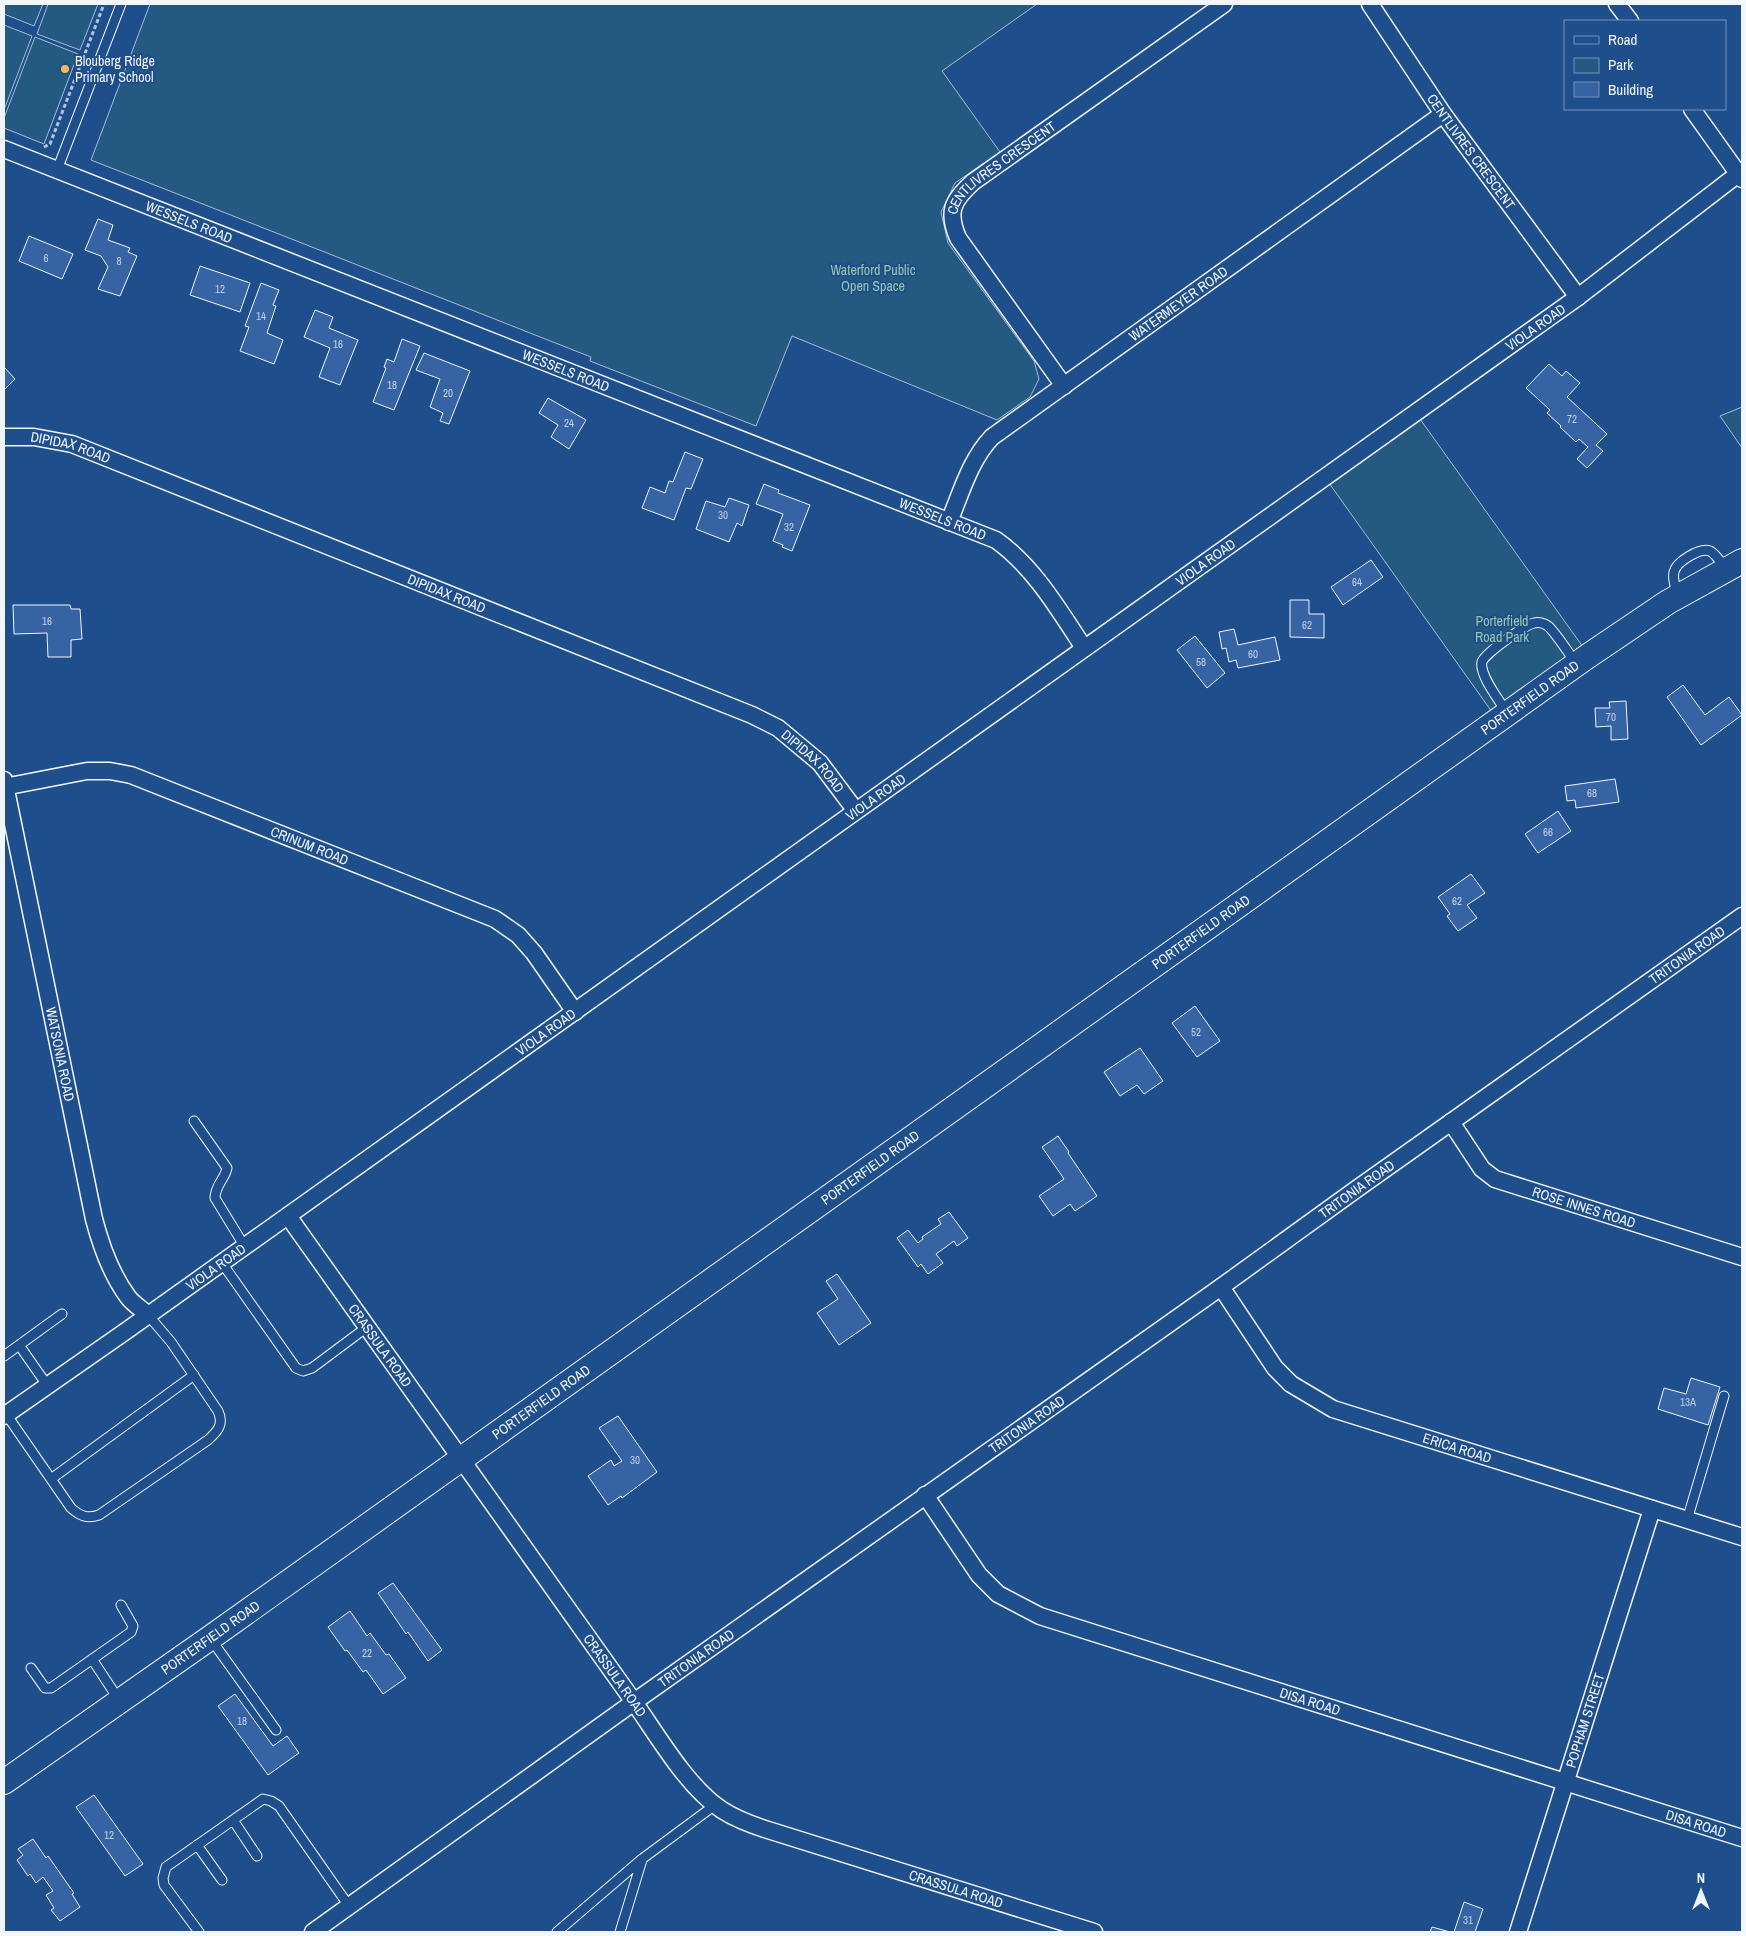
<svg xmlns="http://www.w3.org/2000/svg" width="1746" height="1936" viewBox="0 0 1746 1936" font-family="'Archivo Narrow',sans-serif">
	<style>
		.green { fill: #245a82; stroke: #a8bbd7 }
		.building { fill: #3563a3; stroke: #f2f6ff }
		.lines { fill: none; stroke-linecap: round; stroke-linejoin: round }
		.lane-casing { stroke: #f2f6ff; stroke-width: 11 }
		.street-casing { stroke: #f2f6ff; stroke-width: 19 }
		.secondary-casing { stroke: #f2f6ff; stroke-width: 26 }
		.path { stroke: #b3c4dc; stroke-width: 3; stroke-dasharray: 4 2.5; stroke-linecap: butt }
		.lane { stroke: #1f4e8c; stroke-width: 9 }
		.street { stroke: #1f4e8c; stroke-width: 16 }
		.secondary { stroke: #1f4e8c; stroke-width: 24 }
		.poi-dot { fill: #ffb74d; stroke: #1f4e8c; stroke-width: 2 }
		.labels { text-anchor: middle; stroke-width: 4; stroke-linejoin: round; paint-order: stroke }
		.number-label { font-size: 11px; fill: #c3d1e8 }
		.poi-label { font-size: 14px; fill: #f2f6ff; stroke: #1f4e8c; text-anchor: start }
		.street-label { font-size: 14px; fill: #f2f6ff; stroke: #1f4e8c }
		.park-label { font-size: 14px; fill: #97c8a6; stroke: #1f4e8c }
	</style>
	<rect width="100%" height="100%" fill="#1f4e8c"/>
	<path class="green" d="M 4,4 L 43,4 L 34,26 L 4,14 Z
		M 48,4 L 98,4 L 80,50 L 37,34 Z
		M 150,4 L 1037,4 L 942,71 L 1000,152 L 955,183 L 941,212 L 948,243 L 1034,361 L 1039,379 L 1030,397 L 997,420 L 792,336 L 756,426 L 590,361 L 591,357 L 91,160 Z
		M 4,25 L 32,36 L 4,110 Z
		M 35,37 L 78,54 L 44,144 L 4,128 L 4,118 Z
		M 1742,407 L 1742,448 L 1720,416 Z
		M 1420,419 L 1583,647 L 1492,712 L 1329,483 Z"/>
	<path class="building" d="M 98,219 L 113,225 L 108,240 L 130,248 L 128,252 L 137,256 L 120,296 L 98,289 L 108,267 L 101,256 L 85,250 Z
		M 29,236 L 73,254 L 62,279 L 19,261 Z
		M 200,266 L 250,283 L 240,312 L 190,295 Z
		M 261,283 L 279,290 L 273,305 L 276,306 L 267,333 L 283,340 L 274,364 L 240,351 L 249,327 L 245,326 Z
		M 315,310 L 333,317 L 329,328 L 358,340 L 340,385 L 319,377 L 330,348 L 304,337 Z
		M 402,339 L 420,346 L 394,410 L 373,402 L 386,368 L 384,367 L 387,359 L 394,362 Z
		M 424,353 L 470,371 L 449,424 L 440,421 L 443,413 L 430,407 L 440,379 L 416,370 Z
		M 1549,364 L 1562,376 L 1566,371 L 1580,383 L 1567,397 L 1607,434 L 1596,445 L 1603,451 L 1587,468 L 1577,459 L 1588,447 L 1579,439 L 1576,442 L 1560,427 L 1561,426 L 1547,413 L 1550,410 L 1526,388 Z
		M 4,367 L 15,379 L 4,390 Z
		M 548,398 L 586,420 L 569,449 L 551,437 L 558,425 L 539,413 Z
		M 685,452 L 703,459 L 691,489 L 686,488 L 674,520 L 642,508 L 650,487 L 665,493 L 669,481 L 673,482 Z
		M 764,484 L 779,490 L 778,493 L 810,505 L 792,551 L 782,547 L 783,545 L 773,541 L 783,514 L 756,504 Z
		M 729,498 L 749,505 L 742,526 L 737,523 L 729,542 L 696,529 L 706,501 L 725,507 Z
		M 1371,560 L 1383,577 L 1343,605 L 1331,587 Z
		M 1290,600 L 1309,600 L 1309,614 L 1324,614 L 1324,638 L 1290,637 Z
		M 13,605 L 70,605 L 71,609 L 80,609 L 82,639 L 71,640 L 71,657 L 48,657 L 47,633 L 14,634 Z
		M 1234,629 L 1238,645 L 1275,637 L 1280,660 L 1238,668 L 1236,660 L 1229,662 L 1226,648 L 1222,649 L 1219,632 Z
		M 1195,636 L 1225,673 L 1207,688 L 1177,650 Z
		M 1683,685 L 1705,715 L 1729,697 L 1742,715 L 1701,745 L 1667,697 Z
		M 1626,701 L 1628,739 L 1611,740 L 1611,726 L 1596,727 L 1595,708 L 1610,708 L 1609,702 Z
		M 1615,779 L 1619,802 L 1576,808 L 1575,800 L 1567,801 L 1565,786 Z
		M 1558,811 L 1571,831 L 1538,853 L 1525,834 Z
		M 1471,874 L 1485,893 L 1467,905 L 1477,918 L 1458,931 L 1447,916 L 1450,914 L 1438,897 Z
		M 1195,1006 L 1220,1041 L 1197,1057 L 1172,1023 Z
		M 1140,1048 L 1163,1081 L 1144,1094 L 1137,1085 L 1120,1096 L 1104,1072 Z
		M 1058,1136 L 1069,1152 L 1068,1153 L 1097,1196 L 1075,1211 L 1070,1204 L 1053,1216 L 1039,1196 L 1064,1179 L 1042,1147 Z
		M 949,1212 L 968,1238 L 957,1246 L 954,1241 L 936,1254 L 943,1263 L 928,1274 L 921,1264 L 918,1267 L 897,1238 L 908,1230 L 918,1243 L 923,1239 L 922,1237 L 941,1224 L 938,1219 Z
		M 837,1274 L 871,1323 L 839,1345 L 817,1313 L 838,1299 L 826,1281 Z
		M 1691,1378 L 1720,1387 L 1708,1425 L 1658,1409 L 1664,1388 L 1686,1394 Z
		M 618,1416 L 657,1472 L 622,1498 L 621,1496 L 608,1505 L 588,1476 L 611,1460 L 614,1466 L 622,1461 L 599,1428 Z
		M 393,1583 L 442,1650 L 428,1661 L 408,1632 L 406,1634 L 378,1593 Z
		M 350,1611 L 367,1636 L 370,1633 L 386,1655 L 389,1654 L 406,1678 L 383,1694 L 366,1670 L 363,1672 L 347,1650 L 345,1651 L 328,1627 Z
		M 235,1694 L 273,1746 L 287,1736 L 299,1753 L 268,1775 L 218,1706 Z
		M 94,1795 L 143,1864 L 125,1876 L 76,1807 Z
		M 33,1839 L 46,1858 L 48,1856 L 74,1893 L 72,1894 L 80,1907 L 60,1921 L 51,1910 L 54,1908 L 46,1895 L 53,1891 L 43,1877 L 36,1883 L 30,1874 L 28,1876 L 17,1860 L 23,1855 L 18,1849 Z
		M 1464,1902 L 1483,1909 L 1475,1932 L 1454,1932 Z
		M 1432,1927 L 1450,1932 L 1430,1932 Z"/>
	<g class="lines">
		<g class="lane-casing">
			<path id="lane" d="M 57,170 L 121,4
				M 1678,596 C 1676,588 1672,580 1674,572 C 1676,562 1700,547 1710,551 C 1716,554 1721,563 1726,569
				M 1507,713 C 1500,701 1479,675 1482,662 C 1484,654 1525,625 1534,623 C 1538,622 1544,623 1548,626 C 1556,633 1569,654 1576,663
				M 194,1121 L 227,1168 C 225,1179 215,1185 215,1198 L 245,1247
				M 222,1263 L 296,1368 L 303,1371 L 312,1368 L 367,1327
				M 19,1345 L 47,1385
				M 4,1356 L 62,1314
				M 6,1414 L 71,1508 C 80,1516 87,1519 99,1515 L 208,1440 C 218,1431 224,1424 218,1411 L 171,1342 L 148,1315
				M 51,1479 L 194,1375
				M 1687,1520 L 1724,1396
				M 210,1638 L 276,1730
				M 92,1659 L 119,1700
				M 31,1668 L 45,1688 L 51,1688 L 131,1632 L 133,1626 L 121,1605
				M 233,1820 L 257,1856
				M 197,1845 L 222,1880
				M 199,1932 L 164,1885 L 163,1878 L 166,1867 L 263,1799 L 271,1801 L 279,1806 L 349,1906
				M 557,1932 L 642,1859 L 715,1805
				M 620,1932 L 642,1860"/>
		</g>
		<g class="street-casing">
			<g id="street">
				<path id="s1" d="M 1370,4 L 1443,114 L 1578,297"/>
				<path d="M 1617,4 L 1630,21"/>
				<path d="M 1692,109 L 1742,179"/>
				<path id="s2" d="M 4,149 L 996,540 C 1034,567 1059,610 1084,648"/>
				<path id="s3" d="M 1064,386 L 958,238 C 947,212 952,201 973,182 L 1224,4"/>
				<path id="s4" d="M 4,437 L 34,437 L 72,444 L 752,715 L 778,728 L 820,763 L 856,811"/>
				<path id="s5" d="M 949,522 C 961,493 970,460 992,437 L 1443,114"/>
				<path id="s6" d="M 4,780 L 94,1219 C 101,1246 111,1274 128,1297 C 133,1304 142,1309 148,1315"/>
				<path id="s7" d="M 4,787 L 87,771 L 110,771 L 131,775 L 495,919 L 518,935 L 534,953 L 575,1012"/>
				<path id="s8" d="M 1451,1122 L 1482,1169 L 1495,1179 L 1742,1257"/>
				<path id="s9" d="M 288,1216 L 634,1702 C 658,1736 687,1787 722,1810 C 736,1819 752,1825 768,1830 L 1094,1932"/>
				<path id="s10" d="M 1221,1287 L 1275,1368 L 1291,1384 L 1333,1409 L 1742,1537"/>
				<path id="s11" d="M 4,1416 L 126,1331 L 1578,297 L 1742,171"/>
				<path id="s12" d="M 925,1495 L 979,1575 L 998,1594 L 1040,1616 L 1742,1838"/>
				<path id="s13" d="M 313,1932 L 634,1702 L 1221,1287 L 1358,1188 L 1742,916"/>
				<path id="s14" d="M 1518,1932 L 1652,1509"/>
			</g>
		</g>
		<g class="secondary-casing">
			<g id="secondary">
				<path id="s15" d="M 4,1782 L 210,1638 L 1588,656 L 1668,602 L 1742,561"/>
			</g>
		</g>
		<path class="path" d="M 44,147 L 50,144 L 104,4"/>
		<use href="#lane" class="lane"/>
		<use href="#street" class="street"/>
		<use href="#secondary" class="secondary"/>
	</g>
	<circle class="poi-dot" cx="65" cy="69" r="5"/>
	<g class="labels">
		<g class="number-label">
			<text x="46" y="262">6</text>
			<text x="119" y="265">8</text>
			<text x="220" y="293">12</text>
			<text x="261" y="320">14</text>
			<text x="338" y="348">16</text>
			<text x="392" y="389">18</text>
			<text x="448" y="397">20</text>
			<text x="1572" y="423">72</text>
			<text x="569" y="427">24</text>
			<text x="723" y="519">30</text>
			<text x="789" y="531">32</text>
			<text x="1357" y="586">64</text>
			<text x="47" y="625">16</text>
			<text x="1307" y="629">62</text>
			<text x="1253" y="658">60</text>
			<text x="1201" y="666">58</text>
			<text x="1611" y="721">70</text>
			<text x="1592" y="797">68</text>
			<text x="1548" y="836">66</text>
			<text x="1457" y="905">62</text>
			<text x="1196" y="1036">52</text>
			<text x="1688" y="1406">13A</text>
			<text x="635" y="1464">30</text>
			<text x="367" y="1657">22</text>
			<text x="242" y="1725">18</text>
			<text x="109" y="1839">12</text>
			<text x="1468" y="1924">31</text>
		</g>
		<g class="poi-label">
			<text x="75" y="66">Blouberg Ridge<tspan x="75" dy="16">Primary School</tspan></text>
		</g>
		<g class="street-label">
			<text dy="5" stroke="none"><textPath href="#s1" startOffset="179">CENTLIVRES CRESCENT</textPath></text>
			<text dy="5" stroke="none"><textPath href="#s3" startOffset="276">CENTLIVRES CRESCENT</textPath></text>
			<text dy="5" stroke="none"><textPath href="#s2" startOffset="199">WESSELS ROAD</textPath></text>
			<text dy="5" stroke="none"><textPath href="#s5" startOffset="325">WATERMEYER ROAD</textPath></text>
			<text dy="5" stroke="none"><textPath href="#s11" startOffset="1879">VIOLA ROAD</textPath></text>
			<text dy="5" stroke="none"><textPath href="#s2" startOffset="604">WESSELS ROAD</textPath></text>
			<text dy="5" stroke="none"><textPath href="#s4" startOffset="68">DIPIDAX ROAD</textPath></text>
			<text dy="5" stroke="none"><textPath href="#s2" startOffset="1009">WESSELS ROAD</textPath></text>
			<text dy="5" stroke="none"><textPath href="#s11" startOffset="1474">VIOLA ROAD</textPath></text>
			<text dy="5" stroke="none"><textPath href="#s4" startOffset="472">DIPIDAX ROAD</textPath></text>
			<text dy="5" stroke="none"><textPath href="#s15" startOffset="1872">PORTERFIELD ROAD</textPath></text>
			<text dy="5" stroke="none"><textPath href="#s4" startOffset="878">DIPIDAX ROAD</textPath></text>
			<text dy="5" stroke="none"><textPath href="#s11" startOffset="1069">VIOLA ROAD</textPath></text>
			<text dy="5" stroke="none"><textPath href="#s7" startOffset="321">CRINUM ROAD</textPath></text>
			<text dy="5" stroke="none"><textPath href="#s15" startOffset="1468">PORTERFIELD ROAD</textPath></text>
			<text dy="5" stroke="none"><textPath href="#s13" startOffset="1686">TRITONIA ROAD</textPath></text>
			<text dy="5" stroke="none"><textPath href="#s11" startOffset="664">VIOLA ROAD</textPath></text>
			<text dy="5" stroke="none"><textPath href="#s6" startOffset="280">WATSONIA ROAD</textPath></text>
			<text dy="5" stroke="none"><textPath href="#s15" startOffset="1062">PORTERFIELD ROAD</textPath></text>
			<text dy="5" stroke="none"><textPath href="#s13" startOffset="1281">TRITONIA ROAD</textPath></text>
			<text dy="5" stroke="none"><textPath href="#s8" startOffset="166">ROSE INNES ROAD</textPath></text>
			<text dy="5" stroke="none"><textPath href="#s11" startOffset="259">VIOLA ROAD</textPath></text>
			<text dy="5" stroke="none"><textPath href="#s9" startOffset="159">CRASSULA ROAD</textPath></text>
			<text dy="5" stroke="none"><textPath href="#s15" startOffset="658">PORTERFIELD ROAD</textPath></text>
			<text dy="5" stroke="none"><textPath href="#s13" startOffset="876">TRITONIA ROAD</textPath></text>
			<text dy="5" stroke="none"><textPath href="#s10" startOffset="299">ERICA ROAD</textPath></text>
			<text dy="5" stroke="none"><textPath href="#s15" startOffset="252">PORTERFIELD ROAD</textPath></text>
			<text dy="5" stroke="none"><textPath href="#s13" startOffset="471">TRITONIA ROAD</textPath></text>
			<text dy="5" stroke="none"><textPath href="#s9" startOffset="564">CRASSULA ROAD</textPath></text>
			<text dy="5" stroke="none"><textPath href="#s12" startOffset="454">DISA ROAD</textPath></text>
			<text dy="5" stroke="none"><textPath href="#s14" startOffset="222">POPHAM STREET</textPath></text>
			<text dy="5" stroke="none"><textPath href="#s12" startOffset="859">DISA ROAD</textPath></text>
			<text dy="5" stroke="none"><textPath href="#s9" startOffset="984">CRASSULA ROAD</textPath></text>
		</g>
		<g class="park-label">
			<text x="873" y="275">Waterford Public<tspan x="873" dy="16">Open Space</tspan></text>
			<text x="1502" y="626">Porterfield<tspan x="1502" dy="16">Road Park</tspan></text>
		</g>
	</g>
	<rect width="1746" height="1936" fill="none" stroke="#f2f6ff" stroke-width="10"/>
	<rect x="1564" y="20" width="162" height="90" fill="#1f4e8c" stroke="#7391ba"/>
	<rect x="1574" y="36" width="25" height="8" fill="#1f4e8c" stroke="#7391ba"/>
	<text x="1608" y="45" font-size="15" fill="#f2f6ff">Road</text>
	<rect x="1574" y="58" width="25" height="15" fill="#245a82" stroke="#7391ba"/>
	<text x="1608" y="70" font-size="15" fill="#f2f6ff">Park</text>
	<rect x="1574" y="82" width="25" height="15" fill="#3563a3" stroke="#7391ba"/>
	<text x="1608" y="95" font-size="15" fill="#f2f6ff">Building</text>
	<g transform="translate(1701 1891)" stroke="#1f4e8c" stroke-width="4" paint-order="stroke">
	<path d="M0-4L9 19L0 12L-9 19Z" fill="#f2f6ff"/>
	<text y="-8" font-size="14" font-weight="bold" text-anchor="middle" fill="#f2f6ff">N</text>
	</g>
</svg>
